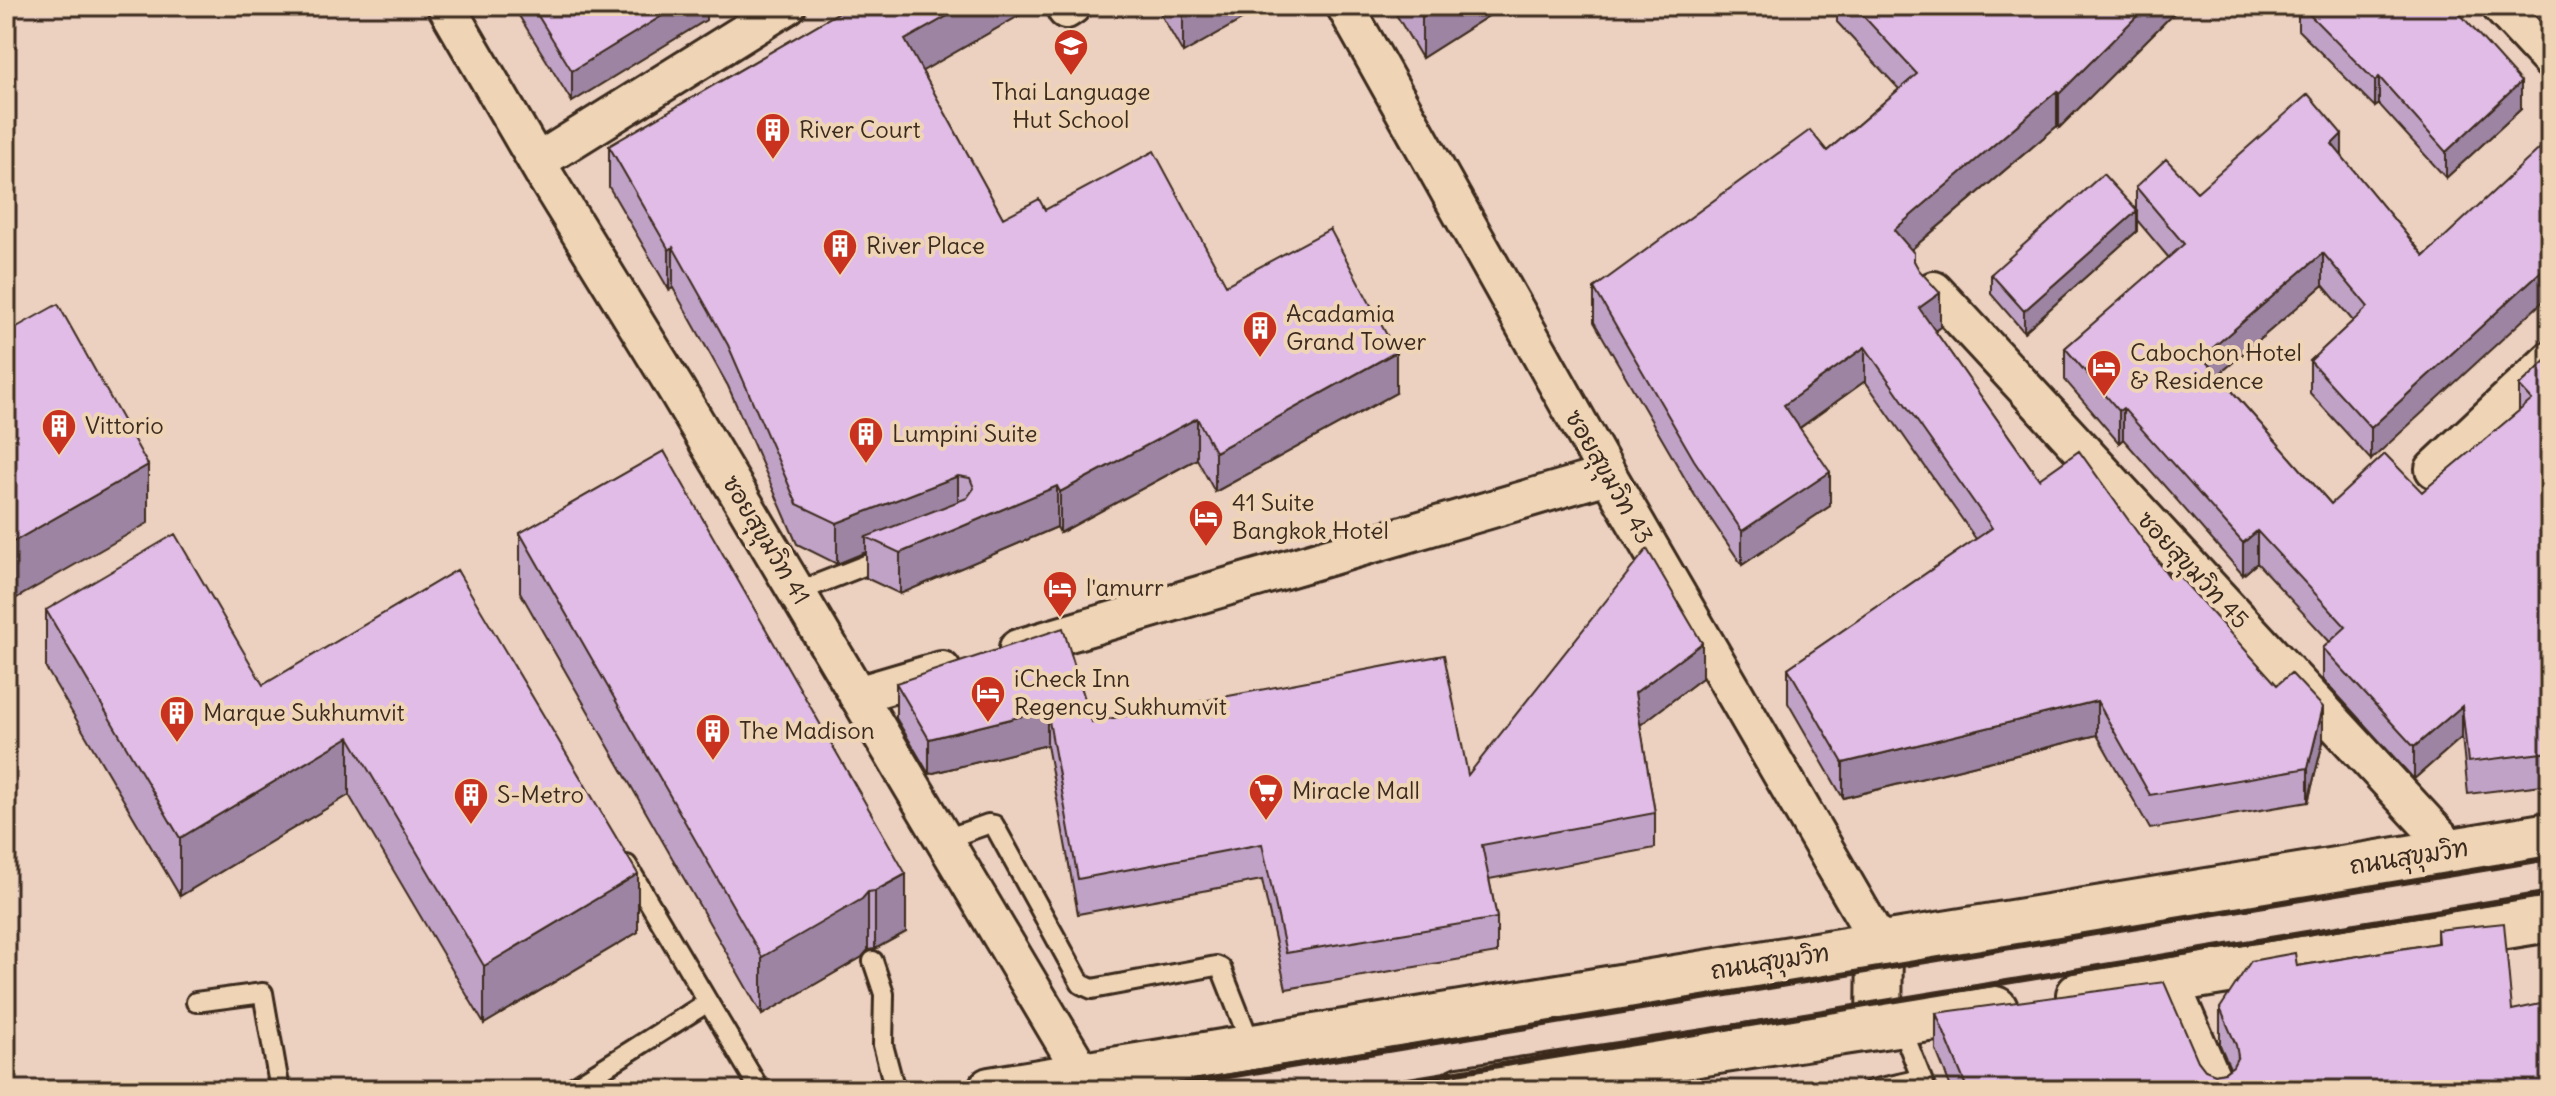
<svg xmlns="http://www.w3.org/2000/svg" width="2556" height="1096" viewBox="0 0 2556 1096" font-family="Delius,'Playpen Sans Thai',sans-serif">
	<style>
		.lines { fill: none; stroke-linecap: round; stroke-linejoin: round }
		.service-casing { stroke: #3b2a1e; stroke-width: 24 }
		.minor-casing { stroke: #3b2a1e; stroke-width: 42 }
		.primary-casing { stroke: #3b2a1e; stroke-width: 50 }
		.service { stroke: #efd5b6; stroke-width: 18 }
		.minor { stroke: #efd5b6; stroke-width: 36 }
		.primary { stroke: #efd5b6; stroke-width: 44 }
		.rail { stroke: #3b2a1e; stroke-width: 6 }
		.wall { fill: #c1a2c7; stroke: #3b2a1e; stroke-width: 2 }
		.shaded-wall { fill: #9d84a2; stroke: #3b2a1e; stroke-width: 2 }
		.building { fill: #e0bce7; stroke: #3b2a1e; stroke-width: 2 }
		.labels { text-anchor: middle; stroke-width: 8; stroke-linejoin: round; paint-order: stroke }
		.poi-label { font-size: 24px; fill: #3b2a1e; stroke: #efd5b6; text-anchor: start }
		.street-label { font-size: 24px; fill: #3b2a1e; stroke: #efd5b6 }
	</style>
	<rect width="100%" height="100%" fill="#ecd0c0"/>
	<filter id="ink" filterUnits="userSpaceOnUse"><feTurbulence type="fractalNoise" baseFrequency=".0125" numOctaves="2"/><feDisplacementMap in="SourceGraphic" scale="16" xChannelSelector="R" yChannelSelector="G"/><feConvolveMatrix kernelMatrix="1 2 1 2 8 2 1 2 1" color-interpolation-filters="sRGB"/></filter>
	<g filter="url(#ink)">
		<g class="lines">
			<g class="service-casing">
				<path id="service" d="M 797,592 L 889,556
					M 943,840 L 988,824 L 994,825 L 1081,984 L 1092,989 L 1216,966 L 1221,968 L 1252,1047
					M 627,865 L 760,1090
					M 873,961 L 884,994 L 883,1045 L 895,1090
					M 196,1002 L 263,993 L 280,1090
					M 1900,1024 L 1926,1090
					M 569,1090 L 708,1002
					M 1872,1090 L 1921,1079"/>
			</g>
			<g class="minor-casing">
				<path id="minor" d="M 446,6 L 545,176 L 676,389 L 1083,1074
					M 1345,6 L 1608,475 L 1880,944
					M 2500,6 L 2550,60
					M 1066,10 L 1072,6
					M 537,162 L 787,6
					M 1934,290 L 2452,850
					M 2434,469 L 2550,360
					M 1018,648 L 1608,475
					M 857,695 L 942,670
					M 2170,981 L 2217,1090"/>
			</g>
			<g class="primary-casing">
				<path id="primary" d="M 2079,995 L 2550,919
					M 1879,1026 L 1880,944
					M 990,1090 L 2550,835
					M 1460,1090 L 1995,1009"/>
			</g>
			<use href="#service" class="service"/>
			<use href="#minor" class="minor"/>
			<use href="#primary" class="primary"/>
			<path class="rail" d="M 1145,1090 L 2550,858
				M 1347,1090 L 2550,893"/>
		</g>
		<path class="wall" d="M 513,6 L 706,6 L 706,20 L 572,102 Z
			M 850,6 L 1036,6 L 922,71 L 1003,218 L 1045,210 L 1226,285 L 1396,393 L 1215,492 L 1197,459 L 1060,533 L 1057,527 L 900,594 L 866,578 L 866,552 L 837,564 L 797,544 L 728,386 L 673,288 L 669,290 L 609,187 L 609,146 Z
			M 1156,6 L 1250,6 L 1250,15 L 1183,53 Z
			M 1391,6 L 1504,6 L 1422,58 Z
			M 1837,6 L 2181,6 L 2059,128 L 2057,126 L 1911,250 L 1914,261 L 1940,327 L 1935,331 L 2039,479 L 2170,578 L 2323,742 L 2308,802 L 2150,829 L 2097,735 L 1843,798 L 1788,703 L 1788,668 L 1976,539 L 1865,381 L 1800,428 L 1830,506 L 1742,565 L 1694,494 L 1594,322 L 1594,288 L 1827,151 L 1899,89 L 1837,22 Z
			M 2298,6 L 2458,6 L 2458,12 L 2521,109 L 2446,178 L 2379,104 L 2375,107 L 2298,30 Z
			M 2342,157 L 2424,256 L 2371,460 L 2310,393 L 2310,361 L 2353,321 L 2323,285 L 2218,375 L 2331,504 L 2422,492 L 2519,411 L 2519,386 L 2550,357 L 2550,784 L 2468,794 L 2462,737 L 2414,779 L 2323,679 L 2323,648 L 2330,642 L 2257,563 L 2243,575 L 2123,439 L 2119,443 L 2065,380 L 2065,348 L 2169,258 L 2137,220 L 2137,231 L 2024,332 L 1991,294 L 1991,274 L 2136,210 L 2136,187 L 2197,192 Z
			M 664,451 L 906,932 L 875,949 L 868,950 L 862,957 L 762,1015 L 520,592 L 520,533 Z
			M 457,570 L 638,932 L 484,1024 L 349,795 L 180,896 L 46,668 L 46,610 L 263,685 Z
			M 1702,678 L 1640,725 L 1655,813 L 1655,848 L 1489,879 L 1497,918 L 1497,953 L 1286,989 L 1262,880 L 1078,914 L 1047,745 L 929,774 L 896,718 L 896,683 L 1092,722 L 1468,775 Z
			M 2437,930 L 2512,1010 L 2550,1090 L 1952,1090 L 1936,1050 L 1936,1013 L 2198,1061 L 2205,1070 L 2215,1074 L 2225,1072 L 2230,1068 L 2220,1045 L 2220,1008 L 2297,966 L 2437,943 Z"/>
		<path class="shaded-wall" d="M 92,6 L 101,6 L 92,12 Z
			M 678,6 L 706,6 L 706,20 L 572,102 L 572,71 Z
			M 965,6 L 1036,6 L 905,81 L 905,40 Z
			M 1194,6 L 1250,6 L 1250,15 L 1183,53 L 1183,12 Z
			M 1439,6 L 1504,6 L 1422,58 L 1422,17 Z
			M 2147,6 L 2181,6 L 2059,128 L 2059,94 Z
			M 2379,77 L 2379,104 L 2375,107 L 2375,81 Z
			M 2521,82 L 2521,109 L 2446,178 L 2446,152 Z
			M 2057,91 L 2057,126 L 1894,264 L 1894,230 Z
			M 2342,134 L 2342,166 L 2332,144 Z
			M 2137,211 L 2137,231 L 2024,332 L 2024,311 Z
			M 673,247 L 673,288 L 669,290 L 669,250 Z
			M 2323,253 L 2323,285 L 2202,389 L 2202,357 Z
			M 2550,263 L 2550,295 L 2371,460 L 2371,428 Z
			M 1940,293 L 1940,327 L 1919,342 L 1919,308 Z
			M 1865,347 L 1865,381 L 1784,439 L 1784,405 Z
			M 1396,352 L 1396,393 L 1215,492 L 1215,452 Z
			M 2123,408 L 2123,439 L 2119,443 L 2119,411 Z
			M 1197,418 L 1197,459 L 1060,533 L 1060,492 Z
			M 148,465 L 148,523 L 6,604 L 6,546 Z
			M 1830,472 L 1830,506 L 1742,565 L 1742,531 Z
			M 958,476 L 958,517 L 866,537 L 866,552 L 837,564 L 837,523 Z
			M 1057,486 L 1057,527 L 900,594 L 900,553 Z
			M 2257,531 L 2257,563 L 2243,575 L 2243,543 Z
			M 1702,643 L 1702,678 L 1635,729 L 1635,693 Z
			M 2097,701 L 2097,735 L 1843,798 L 1843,763 Z
			M 2462,706 L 2462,737 L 2414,779 L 2414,747 Z
			M 2323,707 L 2323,742 L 2308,802 L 2308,768 Z
			M 1047,710 L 1047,745 L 929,774 L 929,739 Z
			M 349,737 L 349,795 L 180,896 L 180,838 Z
			M 638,874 L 638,932 L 484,1024 L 484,966 Z
			M 906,874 L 906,932 L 875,949 L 875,891 Z
			M 868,892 L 868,950 L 862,957 L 762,1015 L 762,957 Z"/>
		<path class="building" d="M 532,6 L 678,6 L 572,71 Z
			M 850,6 L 965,6 L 905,40 L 1003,218 L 1039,199 L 1045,210 L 1154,151 L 1226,285 L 1330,229 L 1396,352 L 1215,452 L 1197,418 L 1060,492 L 1057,486 L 900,553 L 866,537 L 967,498 L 974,488 L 970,478 L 958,476 L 837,523 L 797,504 L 728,345 L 673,247 L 669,250 L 609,146 Z
			M 1180,6 L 1194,6 L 1183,12 Z
			M 1415,6 L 1439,6 L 1422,17 Z
			M 1854,6 L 2147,6 L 2059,94 L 2057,91 L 1894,230 L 1914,253 L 1914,261 L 1919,270 L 1940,293 L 1919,308 L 2039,479 L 2079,451 L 2170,578 L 2177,574 L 2277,685 L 2291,673 L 2323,707 L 2308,768 L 2150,795 L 2097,701 L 1843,763 L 1788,668 L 1992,528 L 1865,347 L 1784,405 L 1830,472 L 1742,531 L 1694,460 L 1594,288 L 1810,130 L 1827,151 L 1917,74 Z
			M 2301,6 L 2453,6 L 2521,82 L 2446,152 L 2379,77 L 2375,81 Z
			M 2308,94 L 2342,134 L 2332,144 L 2424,256 L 2550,139 L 2550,263 L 2371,428 L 2310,361 L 2368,307 L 2323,253 L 2202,357 L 2331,504 L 2385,454 L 2422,492 L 2532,400 L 2519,386 L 2550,357 L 2550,752 L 2468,762 L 2462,706 L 2414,747 L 2323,648 L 2346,627 L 2257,531 L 2243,543 L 2123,408 L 2119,411 L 2065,348 L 2184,244 L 2136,187 L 2166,159 L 2197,192 Z
			M 2103,174 L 2137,211 L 2024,311 L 1991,274 Z
			M 58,304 L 148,465 L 6,546 L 6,333 Z
			M 664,451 L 906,874 L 875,891 L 868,892 L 862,899 L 762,957 L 520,533 Z
			M 175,534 L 263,685 L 457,570 L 638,874 L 484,966 L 349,737 L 180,838 L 46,610 Z
			M 1647,549 L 1702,643 L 1635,693 L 1655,813 L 1482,845 L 1497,918 L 1286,953 L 1262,844 L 1078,879 L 1047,710 L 929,739 L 896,683 L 1063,628 L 1092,722 L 1444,655 L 1468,775 Z
			M 2504,923 L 2512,1010 L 2550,1002 L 2550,1090 L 1954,1090 L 1966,1086 L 1936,1013 L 2164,982 L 2198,1061 L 2205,1070 L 2215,1074 L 2225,1072 L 2233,1066 L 2238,1056 L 2236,1045 L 2220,1008 L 2251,961 L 2295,953 L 2297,966 L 2438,943 L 2437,930 Z"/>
	</g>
	<defs>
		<g id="school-pin" transform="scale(1.8)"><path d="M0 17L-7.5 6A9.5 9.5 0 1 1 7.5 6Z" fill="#c8321e" stroke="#efd5b6"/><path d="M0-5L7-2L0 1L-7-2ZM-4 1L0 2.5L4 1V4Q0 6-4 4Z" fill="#fff"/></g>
		<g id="building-pin" transform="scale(1.8)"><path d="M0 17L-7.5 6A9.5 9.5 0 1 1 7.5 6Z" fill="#c8321e" stroke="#efd5b6"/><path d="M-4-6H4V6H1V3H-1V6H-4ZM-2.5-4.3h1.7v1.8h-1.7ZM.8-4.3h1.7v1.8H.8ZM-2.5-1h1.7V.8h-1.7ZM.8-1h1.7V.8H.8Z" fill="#fff"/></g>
		<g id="hotel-pin" transform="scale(1.8)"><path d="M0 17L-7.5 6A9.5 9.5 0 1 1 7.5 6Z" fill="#c8321e" stroke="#efd5b6"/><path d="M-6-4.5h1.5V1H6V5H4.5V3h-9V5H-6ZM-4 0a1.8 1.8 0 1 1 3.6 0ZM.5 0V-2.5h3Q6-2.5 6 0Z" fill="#fff"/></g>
		<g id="supermarket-pin" transform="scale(1.8)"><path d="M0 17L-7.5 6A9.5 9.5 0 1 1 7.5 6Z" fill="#c8321e" stroke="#efd5b6"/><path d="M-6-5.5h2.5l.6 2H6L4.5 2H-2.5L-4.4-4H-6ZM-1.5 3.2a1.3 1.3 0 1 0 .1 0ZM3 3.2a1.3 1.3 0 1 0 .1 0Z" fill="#fff"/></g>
	</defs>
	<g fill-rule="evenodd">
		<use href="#school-pin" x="1071" y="46"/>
		<use href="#building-pin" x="773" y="130"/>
		<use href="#building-pin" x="840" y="246"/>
		<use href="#building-pin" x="1260" y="328"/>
		<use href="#hotel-pin" x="2104" y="367"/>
		<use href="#building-pin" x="59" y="426"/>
		<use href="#building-pin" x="866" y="434"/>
		<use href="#hotel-pin" x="1206" y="517"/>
		<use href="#hotel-pin" x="1060" y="588"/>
		<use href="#hotel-pin" x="988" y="693"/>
		<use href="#building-pin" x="177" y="713"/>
		<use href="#building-pin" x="713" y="731"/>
		<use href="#supermarket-pin" x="1266" y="791"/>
		<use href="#building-pin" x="471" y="795"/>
	</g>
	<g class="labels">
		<g class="poi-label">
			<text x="1071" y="100" text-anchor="middle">Thai Language<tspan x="1071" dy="28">Hut School</tspan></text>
			<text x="799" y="138">River Court</text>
			<text x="866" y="254">River Place</text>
			<text x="1286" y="322">Acadamia<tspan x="1286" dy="28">Grand Tower</tspan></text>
			<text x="2130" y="361">Cabochon Hotel<tspan x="2130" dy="28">&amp; Residence</tspan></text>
			<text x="85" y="434">Vittorio</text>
			<text x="892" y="442">Lumpini Suite</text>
			<text x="1232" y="511">41 Suite<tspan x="1232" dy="28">Bangkok Hotel</tspan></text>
			<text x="1086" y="596">l'amurr</text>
			<text x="1014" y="687">iCheck Inn<tspan x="1014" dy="28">Regency Sukhumvit</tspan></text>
			<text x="203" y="721">Marque Sukhumvit</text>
			<text x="739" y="739">The Madison</text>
			<text x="1292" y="799">Miracle Mall</text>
			<text x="497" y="803">S-Metro</text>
		</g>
		<g class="street-label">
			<text transform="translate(1609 477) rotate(60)" y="8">ซอยสุขุมวิท 43</text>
			<text transform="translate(766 540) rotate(59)" y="8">ซอยสุขุมวิท 41</text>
			<text transform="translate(2193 570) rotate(47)" y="8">ซอยสุขุมวิท 45</text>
			<text transform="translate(2409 857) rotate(-9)" y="8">ถนนสุขุมวิท</text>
			<text transform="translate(1770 962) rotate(-9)" y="8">ถนนสุขุมวิท</text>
		</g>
	</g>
	<rect width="2556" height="1096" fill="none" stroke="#efd5b6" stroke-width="32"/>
	<rect x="16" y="16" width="2524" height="1064" fill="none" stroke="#3b2a1e" stroke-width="3" filter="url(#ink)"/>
</svg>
